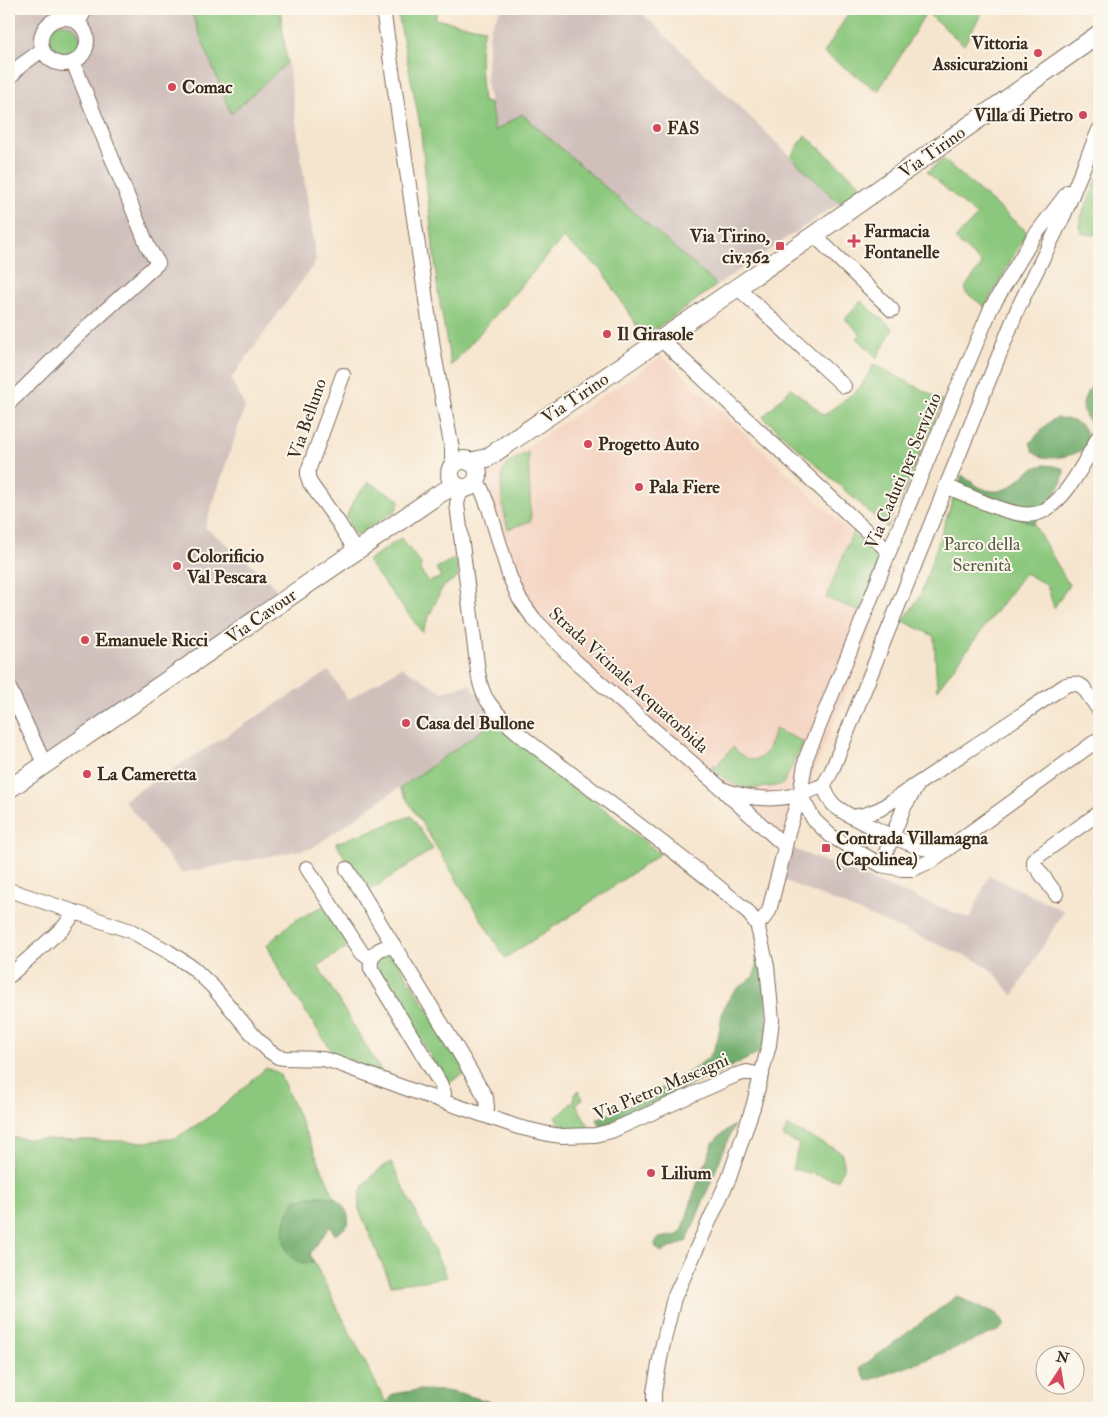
<svg xmlns="http://www.w3.org/2000/svg" width="1108" height="1417" viewBox="0 0 1108 1417" font-family="'IM FELL Double Pica',serif">
	<style>
		.built { fill: #f4d3c1 }
		.industrial { fill: #d0c0bc }
		.green { fill: #8bc77d; stroke: #63784e }
		.forest { fill: #70ac6c; stroke: #566b45 }
		.lines { fill: none; stroke-linecap: round; stroke-linejoin: round }
		.minor-casing { stroke: #7c6b5c; stroke-width: 16 }
		.tertiary-casing { stroke: #7c6b5c; stroke-width: 20 }
		.minor { stroke: #fff; stroke-width: 14 }
		.tertiary { stroke: #fff; stroke-width: 18 }
		.poi-dot { fill: #d1495b; stroke: #fbf7ec; stroke-width: 2 }
		.labels { text-anchor: middle; stroke-width: 4; stroke-linejoin: round; paint-order: stroke }
		.poi-label { font-size: 18px; font-weight: bold; fill: #3b2a1e; stroke: #fbf7ec; text-anchor: start }
		.street-label { font-size: 18px; fill: #3b2a1e; stroke: #fbf7ec }
		.park-label { font-size: 18px; fill: #53593a; stroke: #fbf7ec }
	</style>
	<rect width="100%" height="100%" fill="#fbf7ec"/>
	<filter id="ink" filterUnits="userSpaceOnUse"><feTurbulence type="fractalNoise" baseFrequency=".02" numOctaves="2"/><feDisplacementMap in="SourceGraphic" scale="10" xChannelSelector="R" yChannelSelector="G"/><feConvolveMatrix kernelMatrix="1 2 1 2 8 2 1 2 1" color-interpolation-filters="sRGB"/></filter>
	<filter id="wash" filterUnits="userSpaceOnUse"><feTurbulence type="fractalNoise" baseFrequency=".0096" numOctaves="4" result="noise"/><feDisplacementMap in="SourceGraphic" scale="20" xChannelSelector="R" yChannelSelector="G"/><feGaussianBlur stdDeviation="1.12" result="paint"/><feColorMatrix in="noise" values="0 0 0 0 0 0 0 0 0 0 0 0 0 0 0 0 0 1.4 0 .05"/><feComposite in="paint" operator="in"/></filter>
	<g filter="url(#wash)">
		<rect width="100%" height="100%" fill="#f6e5ce"/>
		<path class="built" d="M 662,356 L 852,534 L 895,569 L 815,769 L 788,858 L 546,641 L 527,622 L 510,592 L 495,552 L 483,476 Z"/>
		<path class="industrial" d="M 9,9 L 280,9 L 316,261 L 231,379 L 245,407 L 205,527 L 256,568 L 281,594 L 38,761 L 9,704 Z
			M 501,9 L 638,9 L 839,203 L 717,285 L 522,115 L 495,131 L 486,82 L 490,28 Z
			M 402,667 L 443,692 L 470,684 L 495,721 L 312,848 L 181,873 L 124,800 L 329,671 L 348,700 Z
			M 791,848 L 970,919 L 989,875 L 1064,911 L 1013,996 L 994,972 L 978,961 L 783,880 Z"/>
		<path class="green" d="M 190,9 L 280,9 L 287,63 L 231,114 Z
			M 397,9 L 438,9 L 435,19 L 485,29 C 476,49 482,80 483,102 L 490,103 L 495,131 L 522,114 L 717,285 L 663,324 L 643,336 L 602,270 L 563,238 L 451,366 L 438,292 L 420,125 Z
			M 851,9 L 984,9 L 964,45 L 926,12 L 900,57 L 878,91 L 824,53 Z
			M46 41a17 17 0 1 1 34 0a17 17 0 1 1-34 0Z
			M 805,135 L 863,187 L 839,203 L 791,157 Z
			M 943,159 L 1027,232 L 985,307 L 965,292 L 966,286 L 982,264 L 955,239 L 977,216 L 927,172 Z
			M 1099,174 L 1099,233 L 1091,235 L 1082,233 L 1079,227 L 1081,217 Z
			M 861,301 L 893,329 L 877,358 L 857,338 L 861,334 L 845,319 Z
			M 874,364 L 943,401 L 887,528 L 763,417 L 791,388 L 824,415 L 860,388 Z
			M 528,452 L 531,521 L 508,529 C 504,514 497,480 505,467 C 510,461 522,456 528,452 Z
			M 368,482 L 400,500 L 396,510 L 356,536 L 348,524 L 350,520 L 346,518 L 353,501 Z
			M 955,493 L 1034,524 L 1069,585 L 1054,608 L 1047,585 L 1025,573 L 937,690 L 934,636 L 903,621 L 920,596 Z
			M 852,534 L 883,558 L 861,612 L 826,598 Z
			M 401,538 L 421,564 L 420,570 L 429,582 L 441,577 L 436,568 L 456,558 L 458,576 L 442,588 L 422,632 L 367,561 Z
			M 495,721 L 660,854 L 572,915 L 505,958 L 400,788 Z
			M 775,729 L 804,742 L 783,784 C 770,788 748,790 736,785 C 728,782 720,774 713,770 L 713,764 L 716,766 L 733,747 C 737,751 743,757 749,759 C 766,764 771,741 775,729 Z
			M 411,816 L 433,849 L 366,893 L 336,843 Z
			M 327,904 L 352,944 L 318,966 L 384,1076 L 333,1053 L 282,976 L 267,945 L 292,922 Z
			M 393,954 L 467,1072 L 447,1084 L 375,964 L 380,955 Z
			M 266,1068 L 279,1073 L 335,1198 L 322,1196 L 296,1199 L 306,1263 L 314,1262 L 386,1403 L 385,1408 L 9,1408 L 9,1137 L 30,1139 L 89,1140 L 145,1142 L 176,1138 L 215,1113 Z
			M 579,1091 L 583,1099 L 576,1104 L 591,1130 L 562,1129 L 555,1117 L 562,1113 L 574,1100 L 574,1094 Z
			M 787,1126 L 841,1152 C 845,1163 844,1170 838,1180 L 792,1169 L 799,1144 L 783,1137 Z
			M 391,1162 L 447,1277 C 429,1281 410,1282 391,1285 L 359,1209 C 357,1186 372,1174 391,1162 Z"/>
		<path class="forest" d="M 1099,378 L 1099,422 L 1098,423 L 1088,421 C 1077,402 1086,393 1099,378 Z
			M 1056,418 C 1066,418 1081,421 1086,432 C 1088,437 1087,443 1086,448 C 1074,456 1043,464 1033,451 C 1032,448 1031,446 1030,443 L 1049,422 Z
			M 1044,465 L 1055,466 L 1064,469 C 1064,488 1052,496 1042,510 C 1039,514 1037,519 1034,524 L 955,493 L 962,475 C 980,489 995,499 1015,483 C 1026,474 1029,468 1044,465 Z
			M 756,957 L 763,959 L 768,1025 L 763,1050 L 745,1060 L 601,1127 L 597,1119 C 623,1108 700,1073 713,1051 C 722,1035 718,1015 728,1000 C 730,997 732,993 735,991 C 742,983 754,981 756,969 C 757,966 756,961 756,957 Z
			M 734,1125 L 687,1241 L 661,1252 L 656,1248 L 655,1243 L 658,1238 L 678,1235 L 683,1229 L 695,1189 L 714,1141 L 722,1134 Z
			M 322,1196 C 326,1197 331,1196 334,1198 C 338,1199 341,1203 343,1206 C 353,1220 349,1227 335,1235 L 330,1226 L 310,1254 L 314,1262 C 308,1263 301,1264 295,1260 C 282,1252 282,1230 287,1217 C 289,1210 293,1205 296,1199 Z
			M 957,1296 C 964,1299 970,1303 977,1306 C 988,1310 999,1311 1004,1324 L 1000,1330 L 918,1363 L 867,1381 L 860,1368 Z
			M 419,1390 L 446,1391 L 466,1395 L 512,1408 L 385,1408 L 386,1403 L 393,1394 Z"/>
	</g>
	<g filter="url(#ink)">
		<g class="lines">
			<g class="minor-casing">
				<path id="minor" d="M 383,9 L 434,354 L 452,449 L 452,468
					M41 41a23 23 0 1 1 46 0a23 23 0 1 1-46 0Z
					M 78,22 L 86,9
					M 9,78 L 20,66 L 42,50
					M 814,235 L 892,310
					M 737,287 L 844,386
					M 662,338 L 668,346 L 889,552
					M 343,375 L 308,471 L 308,477 L 310,483 L 338,522 L 356,551
					M 9,403 L 74,339 L 158,263 L 148,247 L 73,62
					M 475,482 L 481,488 L 489,508 L 509,575 L 519,598 L 534,619 L 575,661 L 722,789 C 751,801 785,802 814,789 C 817,788 822,786 824,784 C 827,780 830,774 832,770 L 1018,308 L 1064,215 L 1078,180 L 1099,130
					M 946,486 C 967,495 1013,518 1034,514 C 1063,509 1086,459 1099,436
					M 464,488 L 459,496 L 457,504 L 478,672 C 480,683 482,694 489,703 C 510,731 546,754 573,775 C 632,820 692,863 747,911 L 757,924 L 767,966 L 772,1020 L 769,1045 L 753,1107 L 729,1178 L 674,1298 L 662,1348 L 654,1392 L 654,1408
					M 9,688 L 45,765
					M 823,785 C 826,792 828,799 834,805 C 846,816 911,847 928,849 C 934,850 941,849 947,849
					M 726,793 L 785,846
					M 800,795 L 814,820 L 831,836 L 881,865 L 902,869 L 913,869 L 931,861 L 1099,739
					M 853,817 L 867,814 L 880,809 L 1066,685 C 1072,683 1077,683 1083,687 L 1099,710
					M 881,865 L 904,807 L 917,786
					M 307,868 L 362,953 L 371,960
					M 347,869 L 395,948
					M 9,890 L 131,931 L 169,952 L 193,968 L 212,986 L 255,1037 L 269,1051 L 278,1057 L 285,1058 L 323,1059 L 334,1062 L 416,1092 L 518,1127 L 548,1134 L 562,1136 L 595,1135 L 611,1131 L 736,1075 L 747,1072 L 762,1075
					M 1056,894 L 1034,864 L 1034,859 L 1099,813
					M 757,924 L 763,919 L 769,911 L 784,852 L 788,832 L 800,795 L 806,758 L 860,626 L 889,552 L 991,308 L 1033,238 L 1068,192
					M 9,976 L 64,927 L 75,912
					M 443,1101 L 444,1093 L 440,1083 L 371,969 C 369,953 381,945 395,948 L 456,1047 L 486,1098 L 487,1108 L 486,1116"/>
			</g>
			<g class="tertiary-casing">
				<path id="tertiary" d="M450 474a14 14 0 1 1 28 0a14 14 0 1 1-28 0Z
					M 470,462 L 487,458 L 814,235 L 1099,34
					M 9,789 L 439,494 L 456,485"/>
			</g>
			<use href="#minor" class="minor"/>
			<use href="#tertiary" class="tertiary"/>
		</g>
	</g>
	<g class="poi-dot">
		<circle cx="1038" cy="53" r="5"/>
		<circle cx="172" cy="87" r="5"/>
		<circle cx="1083" cy="115" r="5"/>
		<circle cx="657" cy="128" r="5"/>
		<path d="M851.5 233.5h5v5h5v5h-5v5h-5v-5h-5v-5h5z"/>
		<rect x="775" y="241" width="10" height="10" rx="2.5"/>
		<circle cx="607" cy="334" r="5"/>
		<circle cx="588" cy="444" r="5"/>
		<circle cx="639" cy="487" r="5"/>
		<circle cx="177" cy="566" r="5"/>
		<circle cx="85" cy="640" r="5"/>
		<circle cx="406" cy="723" r="5"/>
		<circle cx="87" cy="774" r="5"/>
		<rect x="821" y="843" width="10" height="10" rx="2.5"/>
		<circle cx="651" cy="1173" r="5"/>
	</g>
	<g class="labels">
		<g class="poi-label">
			<text x="1028" y="49" text-anchor="end">Vittoria<tspan x="1028" dy="21">Assicurazioni</tspan></text>
			<text x="182" y="93">Comac</text>
			<text x="1073" y="121" text-anchor="end">Villa di Pietro</text>
			<text x="667" y="134">FAS</text>
			<text x="864" y="237">Farmacia<tspan x="864" dy="21">Fontanelle</tspan></text>
			<text x="770" y="242" text-anchor="end">Via Tirino,<tspan x="770" dy="21">civ.362</tspan></text>
			<text x="617" y="340">Il Girasole</text>
			<text x="598" y="450">Progetto Auto</text>
			<text x="649" y="493">Pala Fiere</text>
			<text x="187" y="562">Colorificio<tspan x="187" dy="21">Val Pescara</tspan></text>
			<text x="95" y="646">Emanuele Ricci</text>
			<text x="416" y="729">Casa del Bullone</text>
			<text x="97" y="780">La Cameretta</text>
			<text x="836" y="844">Contrada Villamagna<tspan x="836" dy="21">(Capolinea)</tspan></text>
			<text x="661" y="1179">Lilium</text>
		</g>
		<g class="street-label">
			<text transform="translate(932 152) rotate(-35)" y="6">Via Tirino</text>
			<text transform="translate(575 398) rotate(-34)" y="6">Via Tirino</text>
			<text transform="translate(307 419) rotate(-71)" y="6">Via Belluno</text>
			<text transform="translate(903 471) rotate(-67)" y="6">Via Caduti per Servizio</text>
			<text transform="translate(261 616) rotate(-35)" y="6">Via Cavour</text>
			<text transform="translate(629 680) rotate(42)" y="6">Strada Vicinale Acquatorbida</text>
			<text transform="translate(661 1087) rotate(-23)" y="6">Via Pietro Mascagni</text>
		</g>
		<g class="park-label">
			<text x="982" y="550">Parco della<tspan x="982" dy="21">Serenità</tspan></text>
		</g>
	</g>
	<rect width="1108" height="1417" fill="none" stroke="#fbf7ec" stroke-width="30"/>
	<g transform="translate(1060 1370) rotate(12)"><circle r="24" fill="#fbf7ec" stroke="#aea59a"/>
	<path d="M0-4L9 19L0 12L-9 19Z" fill="#d1495b"/>
	<text y="-8" font-size="14" font-weight="bold" text-anchor="middle" fill="#3b2a1e">N</text>
	</g>
</svg>
